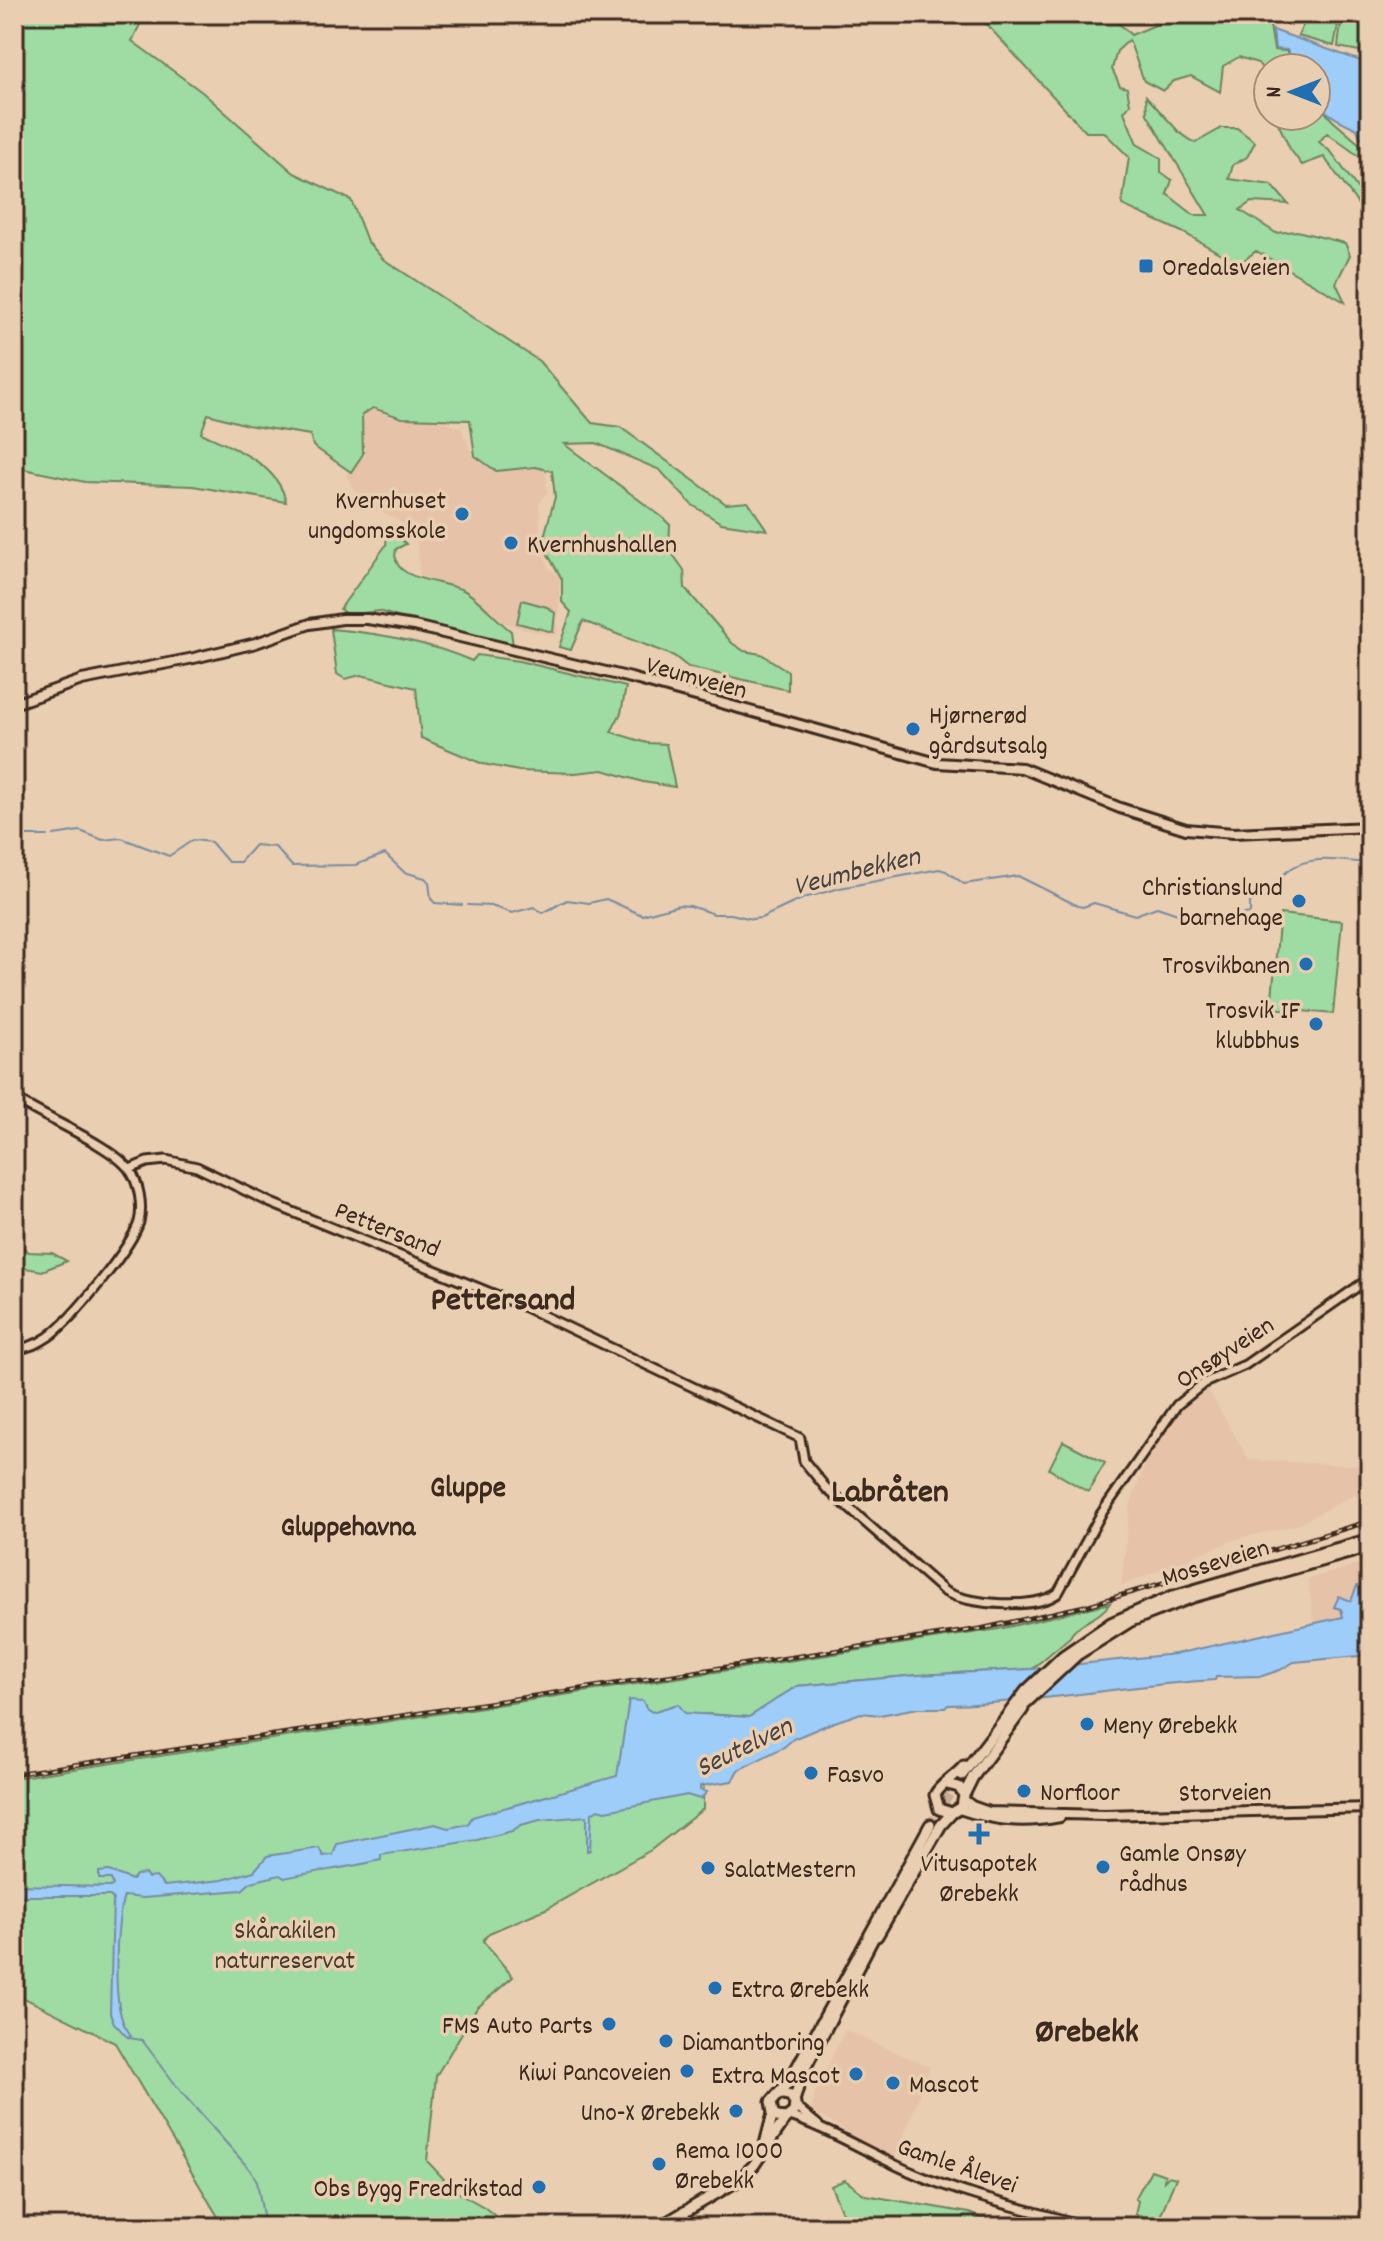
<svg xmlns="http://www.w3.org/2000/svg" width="1384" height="2241" viewBox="0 0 1384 2241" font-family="Dekko,sans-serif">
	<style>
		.built { fill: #e6c2a9 }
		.green { fill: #9edca3; stroke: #6c8360; stroke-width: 2 }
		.water { fill: #9ecdfa; stroke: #768ca2; stroke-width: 2 }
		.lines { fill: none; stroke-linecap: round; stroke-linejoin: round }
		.stream { stroke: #768ca2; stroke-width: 2 }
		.highway-tunnel { stroke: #c7ad94; stroke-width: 9; stroke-dasharray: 9 4.5; stroke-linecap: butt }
		.secondary-casing { stroke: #3b2a1e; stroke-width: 13 }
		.primary-casing { stroke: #3b2a1e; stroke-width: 14 }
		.highway-casing { stroke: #3b2a1e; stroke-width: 15 }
		.secondary { stroke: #eaceb1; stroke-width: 7 }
		.primary { stroke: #eaceb1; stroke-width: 8 }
		.highway { stroke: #eaceb1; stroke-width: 9 }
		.rail-casing { stroke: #3b2a1e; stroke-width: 5 }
		.rail { stroke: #eaceb1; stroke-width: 2; stroke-dasharray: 6; stroke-linecap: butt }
		.poi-dot { fill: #1f6fb2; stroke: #eaceb1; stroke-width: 3 }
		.labels { text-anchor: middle; stroke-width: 7; stroke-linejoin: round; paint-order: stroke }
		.poi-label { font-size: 26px; fill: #3b2a1e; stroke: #eaceb1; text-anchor: start }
		.street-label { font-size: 26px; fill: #3b2a1e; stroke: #eaceb1 }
		.park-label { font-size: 26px; fill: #453c2b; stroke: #eaceb1 }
		.water-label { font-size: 28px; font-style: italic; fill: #4a423f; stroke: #eaceb1 }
		.neighbourhood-label { font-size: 28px; font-weight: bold; fill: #3b2a1e; stroke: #eaceb1 }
		.quarter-label { font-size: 30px; font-weight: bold; fill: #3b2a1e; stroke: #eaceb1 }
		.district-label { font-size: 34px; font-weight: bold; fill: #3b2a1e; stroke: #eaceb1 }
	</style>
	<rect width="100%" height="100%" fill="#eaceb1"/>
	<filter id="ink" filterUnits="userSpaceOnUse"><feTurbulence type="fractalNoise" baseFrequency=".0125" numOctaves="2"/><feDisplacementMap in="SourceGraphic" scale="16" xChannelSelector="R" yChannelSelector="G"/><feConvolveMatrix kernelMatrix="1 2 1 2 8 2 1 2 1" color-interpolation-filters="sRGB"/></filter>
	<g filter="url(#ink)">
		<path class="built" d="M 362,406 L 398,419 L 441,421 L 461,427 L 473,457 L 495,472 L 527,469 L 546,470 L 547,492 L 539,504 L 541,549 L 550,569 L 560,576 L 557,635 L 525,630 L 495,619 L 465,590 L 420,578 L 417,542 L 410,528 L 372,506 L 356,492 L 346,475 L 365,455 L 364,429 L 358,420 Z
			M 1206,1386 L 1249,1460 L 1370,1466 L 1370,1493 L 1349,1497 L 1297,1525 L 1237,1539 L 1121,1586 L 1130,1506 L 1149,1454 L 1177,1411 Z
			M 1370,1561 L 1370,1591 L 1357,1586 L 1351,1602 L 1341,1609 L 1343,1617 L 1314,1624 L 1308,1579 Z
			M 845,2030 L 930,2067 L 894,2161 L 812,2111 L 815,2092 Z"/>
		<path class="green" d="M 14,14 L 166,14 L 142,20 L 132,41 L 202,92 L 294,173 L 351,200 L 367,241 L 383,259 L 539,361 L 592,423 L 620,427 L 726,504 L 748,502 L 767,530 L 721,523 L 691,504 L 660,470 L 596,443 L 564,444 L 662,517 L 670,525 L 669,549 L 684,570 L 685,588 L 732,643 L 744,651 L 761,654 L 788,671 L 788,690 L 688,667 L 674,656 L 583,621 L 571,650 L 559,647 L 571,612 L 562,602 L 562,579 L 542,544 L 555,497 L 552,471 L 535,467 L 496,471 L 475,456 L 470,420 L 402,418 L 373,408 L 362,415 L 363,454 L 351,472 L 313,446 L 310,435 L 247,425 L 208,414 L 201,433 C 233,448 278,463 286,502 L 193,486 L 85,482 L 14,467 Z
			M 977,14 L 1109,14 L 1131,35 L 1165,21 L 1230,14 L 1249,14 L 1269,24 L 1261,14 L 1273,14 L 1270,25 L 1274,50 L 1286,51 L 1288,54 L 1282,63 L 1285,68 L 1268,68 L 1268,76 L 1258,63 L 1239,57 L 1223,66 L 1220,92 L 1191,76 L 1174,81 L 1163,91 L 1144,81 L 1129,40 L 1117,51 L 1112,69 L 1120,86 L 1127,88 L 1130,104 L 1124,112 L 1137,144 L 1161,158 L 1161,172 L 1172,180 L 1167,194 L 1194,215 L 1208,215 L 1147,114 L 1146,96 L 1179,132 L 1195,143 L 1222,128 L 1237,128 L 1255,142 L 1247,157 L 1233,165 L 1229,179 L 1272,185 L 1288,204 L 1251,202 L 1240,210 L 1276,233 L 1297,231 L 1345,243 L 1350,255 L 1336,283 L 1345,302 L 1256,251 L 1239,264 L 1182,232 L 1122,205 L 1129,157 L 1104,132 L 1086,132 Z
			M 1308,14 L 1340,14 L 1334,46 L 1298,36 Z
			M 1342,14 L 1370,14 L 1370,53 L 1338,47 Z
			M 1316,101 L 1332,120 L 1370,153 L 1367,162 L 1327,133 L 1319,142 L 1332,153 L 1370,206 L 1370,236 L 1367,230 L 1370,221 L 1324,157 L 1302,165 L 1290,149 L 1277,121 L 1276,116 L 1316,116 Z
			M 393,531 L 406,544 L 396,549 C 388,582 444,580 463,590 C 478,597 496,620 511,631 L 513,646 L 404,619 L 379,611 L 347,615 L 340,609 L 386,545 L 387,534 Z
			M 522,600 L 547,607 L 555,613 L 553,632 L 517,623 Z
			M 331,629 C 379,633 428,642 472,661 L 477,655 L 519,661 L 626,687 L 621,713 L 611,732 L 647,743 L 666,744 L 675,787 L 643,782 L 603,770 L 575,773 L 519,771 L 483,764 L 421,738 L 416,688 L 361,675 L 345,679 L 337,674 Z
			M 1280,914 L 1342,921 L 1333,1014 L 1271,1008 Z
			M 14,1233 L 16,1242 L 29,1252 L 52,1253 L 67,1261 L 42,1271 L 14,1266 Z
			M 1063,1441 L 1105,1463 L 1088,1492 L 1049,1469 Z
			M 1110,1603 C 1099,1620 1077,1622 1070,1637 L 1032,1669 L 919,1675 L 797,1686 L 750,1717 L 705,1714 L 703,1809 L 651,1850 L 548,1908 L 489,1933 L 483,1941 L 513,1977 L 477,2008 L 436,2076 L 427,2161 L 454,2190 L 484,2207 L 509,2227 L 224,2227 L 115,2043 L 14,1993 L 14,1778 L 999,1629 Z
			M 1151,2170 L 1165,2175 L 1164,2181 L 1169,2176 L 1176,2178 L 1158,2221 L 1174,2227 L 1153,2227 L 1150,2218 L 1135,2214 L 1138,2201 L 1135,2199 Z
			M 845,2180 L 865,2195 L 969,2213 L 1004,2227 L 848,2227 L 831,2186 Z"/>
		<path class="water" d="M 1273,30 L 1358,60 L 1370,62 L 1370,141 L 1360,137 L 1357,129 C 1320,111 1316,109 1316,68 L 1287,68 L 1283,64 L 1289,54 L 1287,50 L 1275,49 Z
			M 1357,1586 L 1370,1591 L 1370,1655 L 1294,1662 L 1280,1670 L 1262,1676 L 1216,1677 L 1215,1680 C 1126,1685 1038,1703 948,1705 L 945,1708 L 918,1708 L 880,1715 L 861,1713 L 829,1724 L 793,1739 L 784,1747 L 738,1770 L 732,1781 L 700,1786 L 700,1790 L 707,1792 L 700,1799 L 687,1795 L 606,1811 L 598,1809 L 592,1813 L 590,1850 L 587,1851 L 587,1816 L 540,1820 L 521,1825 L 512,1831 L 477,1840 L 381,1855 L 381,1860 C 348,1868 316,1871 284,1878 L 280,1875 L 251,1882 L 242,1890 L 143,1898 L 124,1896 C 116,1922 113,1992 122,2019 C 123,2025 128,2030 131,2036 L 127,2037 L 114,2023 L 110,2014 L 113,1899 L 110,1896 L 14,1896 L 14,1885 L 110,1887 L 113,1885 L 111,1879 L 99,1879 L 99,1872 L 109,1871 L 132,1880 L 136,1875 L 145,1874 L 148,1878 L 156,1877 L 164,1886 L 222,1880 L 254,1871 L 267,1856 L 319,1848 L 323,1856 L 333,1855 L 337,1844 L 435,1824 L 448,1828 L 468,1824 L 472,1817 L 617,1776 L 629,1700 L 643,1701 L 646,1708 L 652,1712 L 678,1704 L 685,1713 L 749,1717 L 797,1686 L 919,1675 L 1032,1669 L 1175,1654 L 1343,1617 L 1341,1609 L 1334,1607 L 1339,1596 L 1351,1601 Z"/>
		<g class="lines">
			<path class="stream" d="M 14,830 L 17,836 L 48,836
				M 54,835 L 80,831 L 103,840 L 121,838 L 169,856 L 193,840 L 211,842 L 228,862 L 240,862 L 255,845 L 275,847 L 292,866 L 355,865 L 385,854 L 404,872 L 425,878 L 429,882 L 431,899 L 435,903 L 462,905
				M 468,905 L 491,906 L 512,913 L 534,907 L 543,913 L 567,900 L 589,903 L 606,899 L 642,915 L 679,905 L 690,906 L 714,914 L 731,914 L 752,919 L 761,918 L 804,898 L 840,888 L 939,869 L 946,871 L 964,884 L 1018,876 L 1078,906 L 1083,907 L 1094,903 L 1135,915 L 1157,907 L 1204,923 L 1250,913 L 1250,902 C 1272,893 1272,882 1289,870 C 1311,853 1344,862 1370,863
				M 129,2038 L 142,2040 L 182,2093 L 252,2172 L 257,2181 L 265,2227"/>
			<path class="highway-tunnel" d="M 930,1825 L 962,1775"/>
			<g class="secondary-casing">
				<path id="secondary" d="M 14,1098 C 42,1117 111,1145 129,1169 C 139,1182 143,1206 139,1222 C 131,1248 71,1321 48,1337 C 38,1344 27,1348 14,1350
					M 130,1169 L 147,1162 L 166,1160 L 197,1167 L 271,1203 L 525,1307 L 800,1438 L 804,1461 L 826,1488 L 944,1591 C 967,1605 1036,1610 1058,1593 L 1101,1514 L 1177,1405 L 1204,1383 L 1245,1365 L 1370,1278
					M 795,2106 L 818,2125
					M 790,2116 C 835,2131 874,2157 918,2175 C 972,2198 1032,2210 1088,2227"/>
			</g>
			<g class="primary-casing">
				<path id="primary" d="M 14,704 L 82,680 L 194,658 L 256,643 L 310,624 L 342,619 L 367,619 L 414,626 L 631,678 L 937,763 L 1022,768 L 1120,808 L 1186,829 L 1233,833 L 1370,827
					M 964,1800 L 972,1806 L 989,1812 L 1104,1815 L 1370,1808
					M 959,1809 C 994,1821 1023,1824 1060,1817"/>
			</g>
			<g class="highway-casing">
				<path id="highway" d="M 1017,1711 L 1077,1655 L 1131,1621 L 1193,1597 L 1370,1547
					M 962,1775 L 1026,1691 L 1063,1656 L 1111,1623 L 1173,1596 L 1370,1539
					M 947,1784 L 959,1787 L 964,1795 L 962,1807 L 952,1813 L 939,1809 L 935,1795 C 940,1784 955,1777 964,1766
					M 964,1795 L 973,1777 L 1023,1709
					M 877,1936 L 941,1825 L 952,1813
					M 781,2093 L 791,2096 L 795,2103 L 794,2112 L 786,2118 L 777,2117 L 773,2113 L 771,2102 L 790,2080 L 930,1825
					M 794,2101 L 802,2074 L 877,1931
					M 765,2144 L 773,2113
					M 659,2227 L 739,2180 L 754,2165 L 786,2118"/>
			</g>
			<use href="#secondary" class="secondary"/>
			<use href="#primary" class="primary"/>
			<use href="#highway" class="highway"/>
			<g class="rail-casing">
				<path id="rail" d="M 14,1774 L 980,1629 L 1089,1605 L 1370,1521"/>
			</g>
			<use href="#rail" class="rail"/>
		</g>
	</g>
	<g class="poi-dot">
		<rect x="1138" y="258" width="16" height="16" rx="4"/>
		<circle cx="462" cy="514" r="8"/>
		<circle cx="511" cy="543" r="8"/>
		<circle cx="913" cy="729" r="8"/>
		<circle cx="1299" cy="901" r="8"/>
		<circle cx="1306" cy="964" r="8"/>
		<circle cx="1316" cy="1024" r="8"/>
		<circle cx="1087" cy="1724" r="8"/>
		<circle cx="811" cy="1773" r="8"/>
		<circle cx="1024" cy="1791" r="8"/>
		<path d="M975 1822h8v8h8v8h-8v8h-8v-8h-8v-8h8z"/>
		<circle cx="1103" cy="1867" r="8"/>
		<circle cx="708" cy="1868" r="8"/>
		<circle cx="715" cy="1988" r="8"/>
		<circle cx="609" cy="2024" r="8"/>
		<circle cx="666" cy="2041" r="8"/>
		<circle cx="687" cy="2071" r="8"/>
		<circle cx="856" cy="2074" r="8"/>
		<circle cx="893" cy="2083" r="8"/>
		<circle cx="736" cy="2111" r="8"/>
		<circle cx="659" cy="2164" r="8"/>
		<circle cx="539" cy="2187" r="8"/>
	</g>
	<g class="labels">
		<g class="poi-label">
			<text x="1162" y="275">Oredalsveien</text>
			<text x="446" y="508" text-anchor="end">Kvernhuset<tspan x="446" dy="30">ungdomsskole</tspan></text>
			<text x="527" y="552">Kvernhushallen</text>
			<text x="929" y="723">Hjørnerød<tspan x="929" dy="30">gårdsutsalg</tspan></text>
			<text x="1283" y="895" text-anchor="end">Christianslund<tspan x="1283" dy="30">barnehage</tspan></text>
			<text x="1290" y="973" text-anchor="end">Trosvikbanen</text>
			<text x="1300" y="1018" text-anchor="end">Trosvik IF<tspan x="1300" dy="30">klubbhus</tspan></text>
			<text x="1103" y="1733">Meny Ørebekk</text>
			<text x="827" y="1782">Fasvo</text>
			<text x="1040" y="1800">Norfloor</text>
			<text x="1119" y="1861">Gamle Onsøy<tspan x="1119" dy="30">rådhus</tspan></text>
			<text x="979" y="1871" text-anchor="middle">Vitusapotek<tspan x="979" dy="30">Ørebekk</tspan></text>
			<text x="724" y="1877">SalatMestern</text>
			<text x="731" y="1997">Extra Ørebekk</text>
			<text x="593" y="2033" text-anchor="end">FMS Auto Parts</text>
			<text x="682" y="2050">Diamantboring</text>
			<text x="671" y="2080" text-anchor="end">Kiwi Pancoveien</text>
			<text x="840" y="2083" text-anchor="end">Extra Mascot</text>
			<text x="909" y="2092">Mascot</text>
			<text x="720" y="2120" text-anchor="end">Uno-X Ørebekk</text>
			<text x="675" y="2158">Rema 1000<tspan x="675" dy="30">Ørebekk</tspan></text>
			<text x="523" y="2196" text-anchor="end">Obs Bygg Fredrikstad</text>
		</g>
		<g class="street-label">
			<text transform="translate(697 676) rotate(15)" y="9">Veumveien</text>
			<text transform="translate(388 1228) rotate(22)" y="9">Pettersand</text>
			<text transform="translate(1224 1351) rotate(-33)" y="9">Onsøyveien</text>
			<text transform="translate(1215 1561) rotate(-17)" y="9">Mosseveien</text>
			<text transform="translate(1225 1791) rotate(-1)" y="9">Storveien</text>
			<text transform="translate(958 2164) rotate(19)" y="9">Gamle Ålevei</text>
		</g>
		<g class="park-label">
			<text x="285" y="1938">Skårakilen<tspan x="285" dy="30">naturreservat</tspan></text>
		</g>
		<g class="water-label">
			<text transform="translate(856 869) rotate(-14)" y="10">Veumbekken</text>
			<text transform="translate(743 1745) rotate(-26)" y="10">Seutelven</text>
		</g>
		<g class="neighbourhood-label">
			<text x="348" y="1535">Gluppehavna</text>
		</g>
		<g class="quarter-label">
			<text x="468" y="1496">Gluppe</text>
		</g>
		<g class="district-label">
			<text x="503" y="1309">Pettersand</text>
			<text x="890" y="1501">Labråten</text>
			<text x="1087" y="2041">Ørebekk</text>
		</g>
	</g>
	<rect width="1384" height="2241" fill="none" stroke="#eaceb1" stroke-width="48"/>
	<rect x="24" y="24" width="1336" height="2193" fill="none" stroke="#3b2a1e" stroke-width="3" filter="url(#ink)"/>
	<g transform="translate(1292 92) rotate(270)"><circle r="38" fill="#eaceb1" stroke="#a48c76" stroke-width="2"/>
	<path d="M0-6L14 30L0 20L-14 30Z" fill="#1f6fb2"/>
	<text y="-12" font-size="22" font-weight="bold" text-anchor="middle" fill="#3b2a1e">N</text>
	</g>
</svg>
